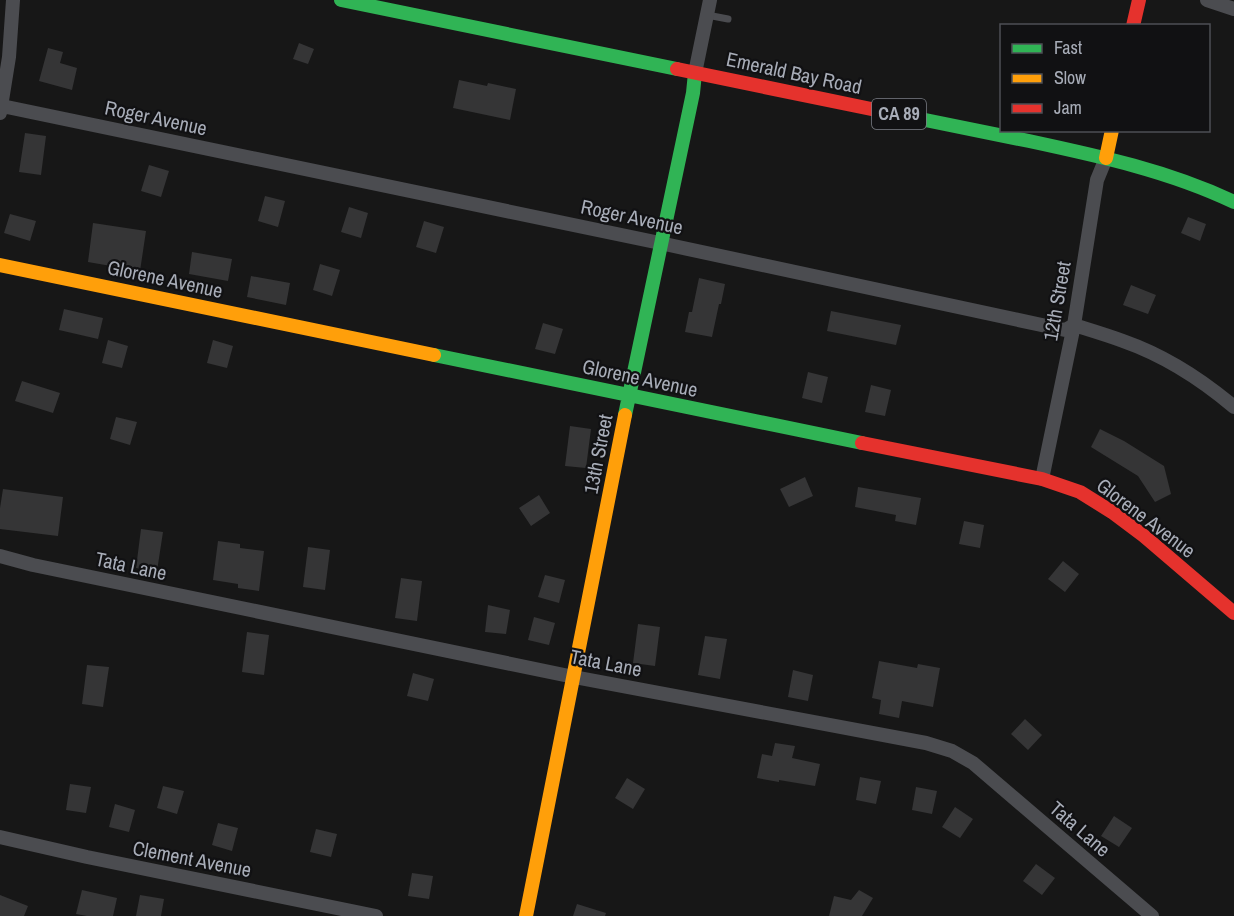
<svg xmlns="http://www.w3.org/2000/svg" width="1234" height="916" viewBox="0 0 1234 916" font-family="'Archivo Narrow',sans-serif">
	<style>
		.building { fill: #353536 }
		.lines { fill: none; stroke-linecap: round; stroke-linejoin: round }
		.lane { stroke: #4b4c50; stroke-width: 7 }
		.street { stroke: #4b4c50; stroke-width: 14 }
		.fast { stroke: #30b455; stroke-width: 14 }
		.slow { stroke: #ff9f0a; stroke-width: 14 }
		.jam { stroke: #e5322d; stroke-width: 14 }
		.labels { text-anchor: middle; stroke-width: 4.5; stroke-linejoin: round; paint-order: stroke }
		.shield { fill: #111113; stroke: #7b7e86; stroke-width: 1.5 }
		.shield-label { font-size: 18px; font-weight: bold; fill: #a8adb8 }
		.street-label { font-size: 20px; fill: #a8adb8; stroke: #111113 }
	</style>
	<rect width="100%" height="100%" fill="#171717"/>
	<path class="building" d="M 299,43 L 314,49 L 308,64 L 293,59 Z
		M 48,48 L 63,52 L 60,63 L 77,68 L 72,90 L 39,81 Z
		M 459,80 L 487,86 L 488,83 L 516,89 L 510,120 L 453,108 Z
		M 25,133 L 46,136 L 41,175 L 19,172 Z
		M 149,165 L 169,171 L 161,197 L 141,191 Z
		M 265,196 L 285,201 L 278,227 L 258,221 Z
		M 349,207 L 368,213 L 361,238 L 341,232 Z
		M 10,214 L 36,221 L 30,241 L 4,233 Z
		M 1188,217 L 1206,224 L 1200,241 L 1181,233 Z
		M 424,221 L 444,227 L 436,253 L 416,247 Z
		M 93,223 L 146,231 L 140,271 L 88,262 Z
		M 192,252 L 232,259 L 228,281 L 189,274 Z
		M 320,264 L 340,270 L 332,296 L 313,290 Z
		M 251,276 L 290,283 L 286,305 L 247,297 Z
		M 699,278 L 725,284 L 721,304 L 719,304 L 712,337 L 685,332 L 689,312 L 692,312 Z
		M 1131,285 L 1156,295 L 1148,314 L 1123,305 Z
		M 64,309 L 103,318 L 98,339 L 59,330 Z
		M 831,311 L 901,325 L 896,345 L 827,331 Z
		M 543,323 L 563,329 L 555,354 L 535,349 Z
		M 108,340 L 128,346 L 122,368 L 102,363 Z
		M 213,340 L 233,346 L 227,368 L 207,363 Z
		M 808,372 L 828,377 L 822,403 L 802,398 Z
		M 22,381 L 60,393 L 53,413 L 15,401 Z
		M 871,385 L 891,390 L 885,416 L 865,412 Z
		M 116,417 L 137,422 L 130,445 L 110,439 Z
		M 570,426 L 591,429 L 586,468 L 565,466 Z
		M 1100,429 L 1124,441 L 1164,466 L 1171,494 L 1155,502 L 1138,476 L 1091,447 Z
		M 805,477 L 813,496 L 789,507 L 780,489 Z
		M 858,487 L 921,498 L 916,525 L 895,521 L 896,515 L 855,507 Z
		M 3,489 L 63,497 L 58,536 L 0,529 L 0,508 Z
		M 539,495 L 550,513 L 531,526 L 519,508 Z
		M 964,521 L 984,525 L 980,548 L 959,544 Z
		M 141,529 L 163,532 L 157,571 L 136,568 Z
		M 218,541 L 240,544 L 240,548 L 264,551 L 259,591 L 238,588 L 238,584 L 213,580 Z
		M 308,547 L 330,550 L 325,590 L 303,587 Z
		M 1063,561 L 1079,574 L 1065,592 L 1048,579 Z
		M 545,575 L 565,580 L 559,603 L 538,597 Z
		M 401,578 L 422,581 L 417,621 L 395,618 Z
		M 488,605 L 510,610 L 506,634 L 485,632 Z
		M 534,617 L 555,623 L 549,645 L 528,640 Z
		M 638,624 L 660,627 L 655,666 L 633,663 Z
		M 247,632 L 269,635 L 264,675 L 242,672 Z
		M 705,636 L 727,639 L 720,679 L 698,675 Z
		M 879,661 L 917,668 L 918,664 L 940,668 L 933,707 L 902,701 L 899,718 L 879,714 L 881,700 L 872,698 Z
		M 87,665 L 109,667 L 103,707 L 82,704 Z
		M 793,670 L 813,675 L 808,701 L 788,697 Z
		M 413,673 L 434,679 L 428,701 L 407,696 Z
		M 1025,719 L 1042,735 L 1028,750 L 1011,734 Z
		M 775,743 L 795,746 L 792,758 L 820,764 L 815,786 L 779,780 L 779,782 L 757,778 L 762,754 L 772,756 Z
		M 860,777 L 881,781 L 876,804 L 856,800 Z
		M 627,778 L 645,789 L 633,809 L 615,798 Z
		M 70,784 L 91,787 L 86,813 L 66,810 Z
		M 163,786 L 184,791 L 177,814 L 157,808 Z
		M 916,787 L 937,791 L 932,814 L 912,810 Z
		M 115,804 L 135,810 L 129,832 L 109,827 Z
		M 955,807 L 973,819 L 960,838 L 942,827 Z
		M 1114,816 L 1132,828 L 1119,847 L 1101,836 Z
		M 218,823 L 238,828 L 232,851 L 212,845 Z
		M 316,829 L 337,834 L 331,857 L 310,852 Z
		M 1036,864 L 1055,878 L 1042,895 L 1023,881 Z
		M 412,873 L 433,876 L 429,899 L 408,896 Z
		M 82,890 L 117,898 L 113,916 L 87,916 L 76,914 Z
		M 859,890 L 873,898 L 862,916 L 829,916 L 834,896 L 851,900 Z
		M 0,895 L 28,906 L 24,916 L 0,916 Z
		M 140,895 L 164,899 L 161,916 L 136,916 Z
		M 577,904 L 606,913 L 605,916 L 573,916 Z"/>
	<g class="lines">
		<path class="lane" d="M 707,15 L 728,19"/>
		<path class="street" d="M 1207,0 L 1234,9
			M 695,73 L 710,0
			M 2,106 L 660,243 L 1065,330 L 1074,325 C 1090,330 1107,335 1123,341 C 1163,355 1201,379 1234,407
			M 0,113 L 9,57 L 13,0
			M 1042,479 L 1074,325 L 1097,180 L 1106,158
			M 0,556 L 33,565 L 574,677 L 926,743 L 952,751 L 973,763 L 1152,916
			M 0,837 L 87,857 L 376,916"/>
		<path class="fast" d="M 341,0 L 677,69
			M 881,111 C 930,121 979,131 1029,141 C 1099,156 1169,171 1234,202
			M 434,355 L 862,443
			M 625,415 L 693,93 L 695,73"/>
		<path class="slow" d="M 1106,158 L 1112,130
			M 0,265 L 434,355
			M 526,916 L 625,415"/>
		<path class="jam" d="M 1133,26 L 1139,0
			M 677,69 L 881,111
			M 862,443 L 1042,479 L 1080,492 L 1112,512 L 1144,536 L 1234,613"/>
	</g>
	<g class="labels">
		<rect class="shield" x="872" y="99" width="54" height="30" rx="4.5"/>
		<g class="shield-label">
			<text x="899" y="120">CA 89</text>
		</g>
		<g class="street-label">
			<text transform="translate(794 73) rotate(12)" y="7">Emerald Bay Road</text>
			<text transform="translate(156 118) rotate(12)" y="7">Roger Avenue</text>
			<text transform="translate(632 217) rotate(12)" y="7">Roger Avenue</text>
			<text transform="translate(165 279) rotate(12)" y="7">Glorene Avenue</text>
			<text transform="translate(1057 301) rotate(-80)" y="7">12th Street</text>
			<text transform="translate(640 378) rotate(12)" y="7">Glorene Avenue</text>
			<text transform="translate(598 454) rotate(-79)" y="7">13th Street</text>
			<text transform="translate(1146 518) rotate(37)" y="7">Glorene Avenue</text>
			<text transform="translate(131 566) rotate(12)" y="7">Tata Lane</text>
			<text transform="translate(606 663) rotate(11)" y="7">Tata Lane</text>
			<text transform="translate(1080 829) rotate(41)" y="7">Tata Lane</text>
			<text transform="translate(192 859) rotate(11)" y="7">Clement Avenue</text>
		</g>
	</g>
	<rect x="1000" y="24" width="210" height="108" fill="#111113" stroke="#4d4f55" stroke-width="1.5"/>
	<rect x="1012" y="44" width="30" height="9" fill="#30b455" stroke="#4d4f55" stroke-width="1.5"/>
	<text x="1054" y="54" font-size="18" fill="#a8adb8">Fast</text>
	<rect x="1012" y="74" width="30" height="9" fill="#ff9f0a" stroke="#4d4f55" stroke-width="1.5"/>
	<text x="1054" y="84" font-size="18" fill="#a8adb8">Slow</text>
	<rect x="1012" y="104" width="30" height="9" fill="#e5322d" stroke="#4d4f55" stroke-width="1.5"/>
	<text x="1054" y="114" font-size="18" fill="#a8adb8">Jam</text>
</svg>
